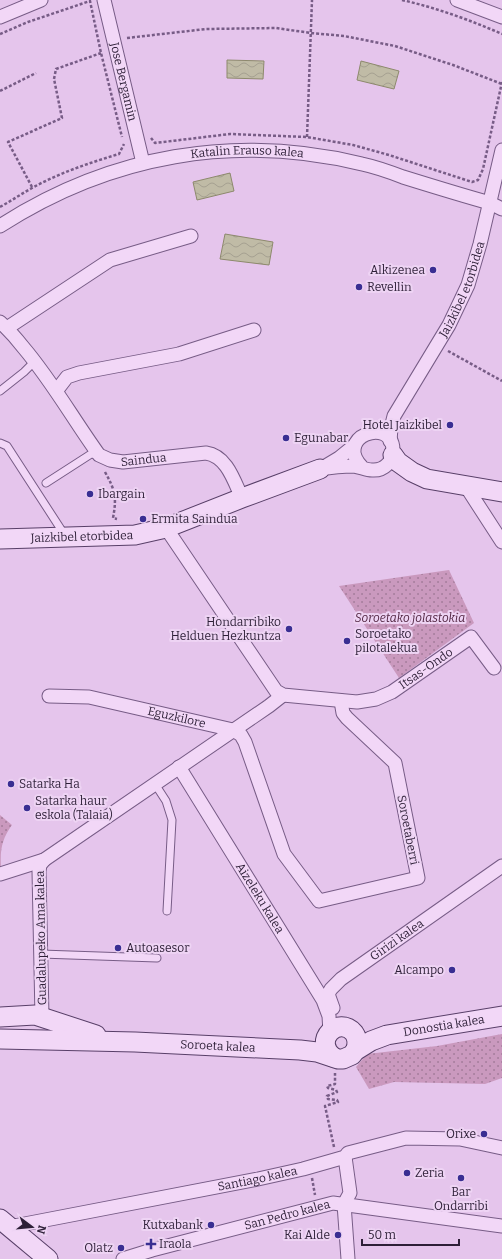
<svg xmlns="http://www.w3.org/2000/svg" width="502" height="1259" viewBox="0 0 502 1259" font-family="Bitter,serif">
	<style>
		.green { fill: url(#green-dots) }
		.water { fill: url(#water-waves); stroke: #8d896d }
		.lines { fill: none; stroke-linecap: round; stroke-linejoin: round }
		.lane-casing { stroke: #775c86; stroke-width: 9 }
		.street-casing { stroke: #775c86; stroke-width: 15 }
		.secondary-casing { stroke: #583f68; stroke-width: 21 }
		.path { stroke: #775c86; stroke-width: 2.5; stroke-dasharray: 3 2; stroke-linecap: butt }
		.lane { stroke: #f2d7f7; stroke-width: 7 }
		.street { stroke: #f2d7f7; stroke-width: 13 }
		.secondary { stroke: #f2d7f7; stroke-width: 19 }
		.poi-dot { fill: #392e92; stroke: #eed4f4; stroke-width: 1.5 }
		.labels { text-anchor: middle; stroke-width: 4; stroke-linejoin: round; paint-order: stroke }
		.street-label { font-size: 12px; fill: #2d1f37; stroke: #eed4f4 }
		.poi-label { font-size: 12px; fill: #2d1f37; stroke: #eed4f4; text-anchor: start }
		.park-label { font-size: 12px; font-style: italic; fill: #522642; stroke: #eed4f4 }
	</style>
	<defs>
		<pattern id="green-dots" width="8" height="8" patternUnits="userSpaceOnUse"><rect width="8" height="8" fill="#ca99be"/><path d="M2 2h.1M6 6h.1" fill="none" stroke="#a47c9b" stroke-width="1.8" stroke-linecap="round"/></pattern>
		<pattern id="water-waves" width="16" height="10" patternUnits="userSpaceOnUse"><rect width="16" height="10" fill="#c0bba6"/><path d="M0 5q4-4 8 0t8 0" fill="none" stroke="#a5a090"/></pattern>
	</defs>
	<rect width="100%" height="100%" fill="#e5c5ec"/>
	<path class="green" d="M 449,570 L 474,623 L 399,678 L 339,586 Z
		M 0,815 L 12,825 C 2,839 0,849 1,867 L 0,867 Z
		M 502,1034 L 502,1078 L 485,1084 L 394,1082 L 369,1089 L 356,1067 L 367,1054 L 437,1046 Z"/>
	<path class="water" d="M 227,60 L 264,61 L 263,79 L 227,78 Z
		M 361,61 L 399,71 L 394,89 L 357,80 Z
		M 230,173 L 234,191 L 197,200 L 193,182 Z
		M 225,234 L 273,242 L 269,265 L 220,259 Z"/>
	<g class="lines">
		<g class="lane-casing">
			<path id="lane" d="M 0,391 L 24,372 L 35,361
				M 0,443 L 7,446 L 64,534
				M 46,483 L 91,454 L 99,455
				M 155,784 L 166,801 L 172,820 L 167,911
				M 41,954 L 157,958"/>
		</g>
		<g class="street-casing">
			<g id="street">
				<path id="s1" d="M 104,0 L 143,163"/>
				<path d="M 457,0 L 502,17"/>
				<path d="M 0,17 L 41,0"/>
				<path id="s2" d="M 0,226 C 110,155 235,133 362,164 C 376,167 390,172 403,177 C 432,186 461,195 490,203 L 502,209"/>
				<path id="s3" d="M 0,322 C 9,330 16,338 23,347 C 52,381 73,419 99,455 L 110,460 L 123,462 L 206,453 C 227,456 234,481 242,498"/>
				<path d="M 7,328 L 110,260 L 191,236"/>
				<path d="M 57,390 L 67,377 L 79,373 L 179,354 L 254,330"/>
				<path id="s4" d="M 390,441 L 391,428 L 394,416 L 449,325 L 468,285 L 480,244 L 502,150"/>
				<path d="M 324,467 L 339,458 L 355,445"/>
				<path d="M 320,469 C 332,467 343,466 354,466 C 361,467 366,470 372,470 C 384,471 394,461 393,449 C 391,416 333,437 362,467"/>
				<path d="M 468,486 L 469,491 L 502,542"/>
				<path id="s5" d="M 166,528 L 276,691 L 283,695 L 357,702 L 376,699 L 392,692 L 471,637 L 494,668"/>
				<path id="s6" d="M 49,696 L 89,697 L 233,730 L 241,735 L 245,742 L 284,854 L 319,901 L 418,878 L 395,763 L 347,718 L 343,713 L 341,701"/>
				<path id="s7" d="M 179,767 L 323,1000 L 329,1016 L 330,1032"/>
				<path d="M 0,874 L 44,860 L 269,706 L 283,695"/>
				<path id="s8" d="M 333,1008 L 328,994 L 331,989 L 341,979 L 502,866"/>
				<path d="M 42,1017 L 39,871 L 40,865 L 44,860"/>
				<path d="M 345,1157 L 350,1193 L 344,1204 L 348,1259"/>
				<path id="s9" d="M 9,1227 L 258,1179 L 303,1169 L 345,1157 L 348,1153 L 406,1138 L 460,1139 L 502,1148"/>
				<path id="s10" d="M 123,1259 L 152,1250 L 333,1203 L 502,1226"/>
			</g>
		</g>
		<g class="secondary-casing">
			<g id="secondary">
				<path d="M 393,455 L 398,462 L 412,472 L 427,479 L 502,492"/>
				<path id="s11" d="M 0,539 L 135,535 L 166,528 L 242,498 L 320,469"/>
				<path d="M 0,1017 L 35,1015 L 96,1035"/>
				<path id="s12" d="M 0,1039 L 135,1042 L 300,1050 L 317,1052 L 338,1059 L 343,1059 L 352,1055 L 355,1051 L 371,1041 L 387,1035 L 502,1016"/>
				<path d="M 333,1057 C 312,1040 339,1015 354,1033 C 358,1039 358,1045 355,1051"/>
				<path d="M 0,1219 L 48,1259"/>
			</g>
		</g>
		<path class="path" d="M 402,0 C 437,8 470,20 502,34
			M 0,34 L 28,22 L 90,1 L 101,53 L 122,137
			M 127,38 L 206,29 L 276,28 L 311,33 L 344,36 L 395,46 L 453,65 L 502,84
			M 0,91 L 36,73
			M 307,137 L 312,0
			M 151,138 L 155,143 L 230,134 L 307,137 L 353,145 L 389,155 L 472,182 L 478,180 L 483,169 L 502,82
			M 32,187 L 8,142 L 62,118 L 54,79 L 56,69 L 101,53
			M 0,207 C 11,201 21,194 32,188 C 59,173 89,163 119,154 L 124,144
			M 448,351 L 502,381
			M 105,472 C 115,490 117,497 113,518 L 117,519
			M 334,1147 L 325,1106 L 338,1102 L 337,1100 L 328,1099 L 327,1096 L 337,1092 L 336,1090 L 328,1088 L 327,1086 L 335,1084 L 335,1073
			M 312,1178 L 315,1195"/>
		<use href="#lane" class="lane"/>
		<use href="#street" class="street"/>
		<use href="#secondary" class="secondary"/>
	</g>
	<g class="poi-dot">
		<circle cx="433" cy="270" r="4"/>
		<circle cx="359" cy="287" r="4"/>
		<circle cx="450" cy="425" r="4"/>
		<circle cx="286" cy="438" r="4"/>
		<circle cx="90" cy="494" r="4"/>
		<circle cx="143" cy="519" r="4"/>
		<circle cx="289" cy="629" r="4"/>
		<circle cx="347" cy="641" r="4"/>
		<circle cx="11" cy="784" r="4"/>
		<circle cx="27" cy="808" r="4"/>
		<circle cx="118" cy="948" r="4"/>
		<circle cx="452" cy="970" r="4"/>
		<circle cx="484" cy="1134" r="4"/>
		<circle cx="407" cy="1173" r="4"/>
		<circle cx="461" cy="1178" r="4"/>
		<circle cx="211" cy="1225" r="4"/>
		<circle cx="338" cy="1235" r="4"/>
		<path d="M149 1238h4v4h4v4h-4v4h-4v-4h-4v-4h4z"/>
		<circle cx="121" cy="1248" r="4"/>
	</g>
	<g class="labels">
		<g class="street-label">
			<text dy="4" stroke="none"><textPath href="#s1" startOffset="84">Jose Bergamin</textPath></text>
			<text dy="4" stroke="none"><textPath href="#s2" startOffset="262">Katalin Erauso kalea</textPath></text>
			<text dy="4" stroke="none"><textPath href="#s4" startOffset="170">Jaizkibel etorbidea</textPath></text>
			<text dy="4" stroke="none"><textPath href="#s3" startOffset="212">Saindua</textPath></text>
			<text dy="4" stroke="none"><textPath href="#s11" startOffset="82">Jaizkibel etorbidea</textPath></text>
			<text dy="4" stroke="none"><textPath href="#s5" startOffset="357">Itsas-Ondo</textPath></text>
			<text dy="4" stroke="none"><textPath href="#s6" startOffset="130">Eguzkilore</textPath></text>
			<text transform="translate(408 830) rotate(79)" y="4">Soroetaberri</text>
			<text dy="4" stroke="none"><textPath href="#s7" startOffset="154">Aizeleku kalea</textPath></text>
			<text transform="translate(41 938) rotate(-91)" y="4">Guadalupeko Ama kalea</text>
			<text dy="4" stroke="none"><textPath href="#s8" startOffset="103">Girizi kalea</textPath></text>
			<text dy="4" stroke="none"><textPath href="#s12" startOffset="453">Donostia kalea</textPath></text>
			<text dy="4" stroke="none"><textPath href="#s12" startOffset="218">Soroeta kalea</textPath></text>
			<text dy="4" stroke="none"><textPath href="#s9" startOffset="253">Santiago kalea</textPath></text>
			<text dy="4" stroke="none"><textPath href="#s10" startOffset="170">San Pedro kalea</textPath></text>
		</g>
		<g class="poi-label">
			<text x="425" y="274" text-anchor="end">Alkizenea</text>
			<text x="367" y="291">Revellin</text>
			<text x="442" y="429" text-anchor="end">Hotel Jaizkibel</text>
			<text x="294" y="442">Egunabar</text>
			<text x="98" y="498">Ibargain</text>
			<text x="151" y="523">Ermita Saindua</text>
			<text x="281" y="626" text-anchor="end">Hondarribiko<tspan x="281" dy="14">Helduen Hezkuntza</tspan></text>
			<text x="355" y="638">Soroetako<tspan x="355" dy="14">pilotalekua</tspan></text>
			<text x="19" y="788">Satarka Ha</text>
			<text x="35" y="805">Satarka haur<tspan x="35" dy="14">eskola (Talaia)</tspan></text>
			<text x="126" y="952">Autoasesor</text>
			<text x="444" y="974" text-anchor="end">Alcampo</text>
			<text x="476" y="1138" text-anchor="end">Orixe</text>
			<text x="415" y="1177">Zeria</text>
			<text x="461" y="1196" text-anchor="middle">Bar<tspan x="461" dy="14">Ondarribi</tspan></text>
			<text x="203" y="1229" text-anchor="end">Kutxabank</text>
			<text x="330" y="1239" text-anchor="end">Kai Alde</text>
			<text x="159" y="1248">Iraola</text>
			<text x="113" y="1252" text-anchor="end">Olatz</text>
		</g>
		<g class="park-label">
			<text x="410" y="622">Soroetako jolastokia</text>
		</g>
	</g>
	<g transform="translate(32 1227) rotate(106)" stroke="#eed4f4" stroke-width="3" paint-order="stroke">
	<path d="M0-3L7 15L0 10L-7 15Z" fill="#2d1f37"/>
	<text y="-6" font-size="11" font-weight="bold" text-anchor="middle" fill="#2d1f37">N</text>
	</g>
	<path d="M362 1239v6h97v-6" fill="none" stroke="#2d1f37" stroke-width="2"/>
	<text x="368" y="1239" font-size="12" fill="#2d1f37" stroke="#eed4f4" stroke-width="3" paint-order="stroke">50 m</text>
</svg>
